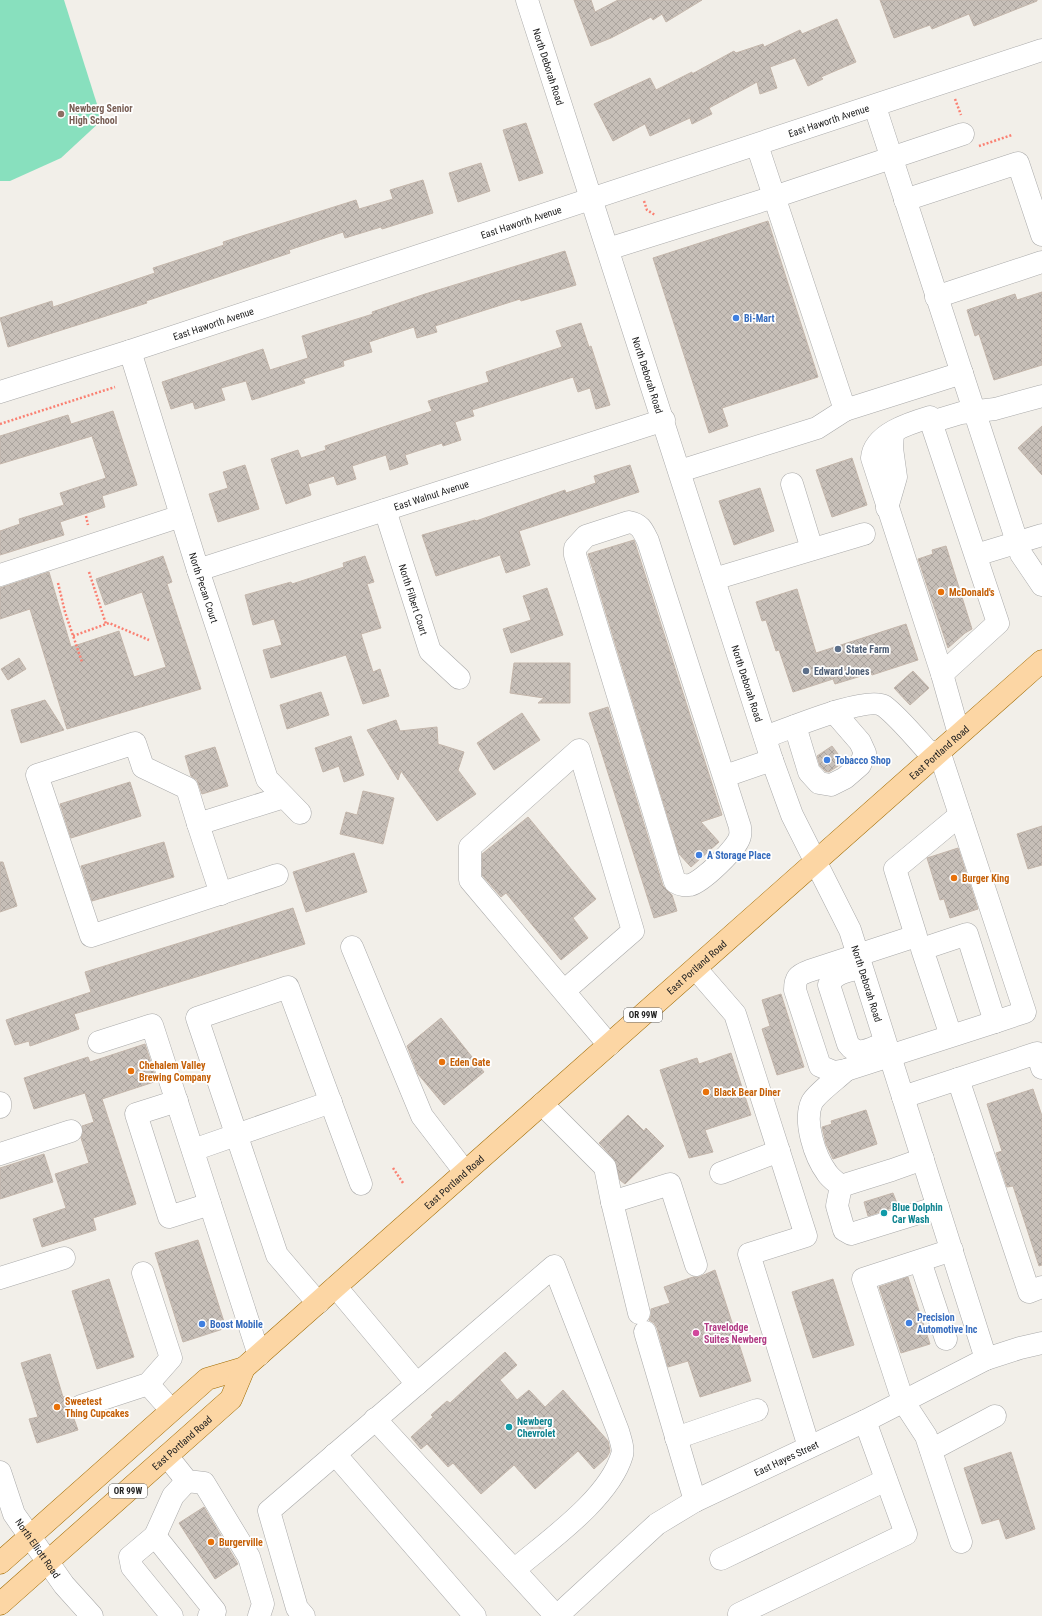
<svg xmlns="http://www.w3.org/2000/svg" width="1042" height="1616" viewBox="0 0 1042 1616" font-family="'Roboto Condensed',sans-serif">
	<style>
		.pitch { fill: #88e0be }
		.building { fill: url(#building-cross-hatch); stroke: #c4b6ab }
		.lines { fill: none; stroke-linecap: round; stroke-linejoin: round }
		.minor-casing { stroke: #a9a9a9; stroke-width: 23 }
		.major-casing { stroke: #a06b00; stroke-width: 23 }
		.path { stroke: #fa8072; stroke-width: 2.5; stroke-dasharray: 2 2; stroke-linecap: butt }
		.minor { stroke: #fff; stroke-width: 22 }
		.major { stroke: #fcd6a4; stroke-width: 22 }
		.education-dot { fill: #8d6e63; stroke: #fff; stroke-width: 1.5 }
		.shop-dot { fill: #3f7fe0; stroke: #fff; stroke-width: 1.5 }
		.food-dot { fill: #e8710a; stroke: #fff; stroke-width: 1.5 }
		.service-dot { fill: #5c6f8a; stroke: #fff; stroke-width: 1.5 }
		.culture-dot { fill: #0f9aa8; stroke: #fff; stroke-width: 1.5 }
		.hotel-dot { fill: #d1479c; stroke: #fff; stroke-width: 1.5 }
		.labels { text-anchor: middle; stroke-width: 3.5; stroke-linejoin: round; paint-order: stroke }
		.shield { fill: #fff; stroke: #646464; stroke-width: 1 }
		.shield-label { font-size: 9px; font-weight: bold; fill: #222 }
		.street-label { font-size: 10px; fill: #222; stroke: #fff }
		.education-label { font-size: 10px; font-weight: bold; fill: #785e54; stroke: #fff; text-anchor: start }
		.shop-label { font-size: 10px; font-weight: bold; fill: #366cbe; stroke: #fff; text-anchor: start }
		.food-label { font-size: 10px; font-weight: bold; fill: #c56008; stroke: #fff; text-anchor: start }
		.service-label { font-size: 10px; font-weight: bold; fill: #4e5e75; stroke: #fff; text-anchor: start }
		.culture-label { font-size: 10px; font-weight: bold; fill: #0d838f; stroke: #fff; text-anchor: start }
		.hotel-label { font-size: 10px; font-weight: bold; fill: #b23c85; stroke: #fff; text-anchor: start }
	</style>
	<defs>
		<pattern id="building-cross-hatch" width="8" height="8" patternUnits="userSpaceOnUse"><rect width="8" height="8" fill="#c7bfb8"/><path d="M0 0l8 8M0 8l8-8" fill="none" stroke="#aba49e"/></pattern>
	</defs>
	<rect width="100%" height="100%" fill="#f2efe9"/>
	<path class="pitch" d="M 0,0 L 64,0 L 102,120 L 61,158 L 10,181 L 0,181 Z"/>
	<path class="building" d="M 574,0 L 591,0 L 595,12 L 618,0 L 702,0 L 666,22 L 662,14 L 653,20 L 651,17 L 611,38 L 591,46 Z
		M 880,0 L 1037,0 L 1037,1 L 974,26 L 969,14 L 932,29 L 930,25 L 894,38 Z
		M 837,19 L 856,62 L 821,77 L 823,79 L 808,86 L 795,58 L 770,67 L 777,88 L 760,94 L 757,82 L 709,108 L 712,114 L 692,124 L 690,118 L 650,136 L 645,124 L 613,141 L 594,104 L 650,78 L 656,90 L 692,72 L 692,74 L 734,51 L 736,53 L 763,44 L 764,47 L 800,30 L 802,34 Z
		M 526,123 L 543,173 L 519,181 L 503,130 Z
		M 481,163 L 490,191 L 458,202 L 449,173 Z
		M 423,180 L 433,213 L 382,229 L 381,227 L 345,238 L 343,232 L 289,250 L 290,253 L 146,301 L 147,303 L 8,347 L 0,318 L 52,301 L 53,307 L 155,273 L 153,268 L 224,245 L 223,242 L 356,200 L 359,209 L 393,199 L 390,190 Z
		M 768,221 L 818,377 L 722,408 L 728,426 L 709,433 L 653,258 Z
		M 565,251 L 576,285 L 521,301 L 520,299 L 435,326 L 437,332 L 417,338 L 414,327 L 369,342 L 372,352 L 343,361 L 344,366 L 303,379 L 305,383 L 252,400 L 246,381 L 221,388 L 225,400 L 195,409 L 193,402 L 171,409 L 162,382 L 263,349 L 270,370 L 308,358 L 302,336 L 373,314 L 372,312 L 425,294 Z
		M 1042,292 L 1042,365 L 994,380 L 979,334 L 975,336 L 967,310 L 1015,294 L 1017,300 Z
		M 581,323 L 589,347 L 591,346 L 610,405 L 596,409 L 590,388 L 578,392 L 573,377 L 472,410 L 474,416 L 455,422 L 461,440 L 443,446 L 442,443 L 405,455 L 408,464 L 390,470 L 386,455 L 352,466 L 356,479 L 337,485 L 334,476 L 308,484 L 311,495 L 286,504 L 271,459 L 298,450 L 301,458 L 326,450 L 325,446 L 432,411 L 428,401 L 489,382 L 486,372 L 562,347 L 556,331 Z
		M 113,411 L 137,485 L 102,496 L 105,507 L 60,522 L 64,535 L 0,555 L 0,531 L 20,524 L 19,519 L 64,505 L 60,493 L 106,478 L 92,436 L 0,464 L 0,436 L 68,415 L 71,424 Z
		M 1042,426 L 1042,475 L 1018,448 Z
		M 852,458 L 867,505 L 832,517 L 816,470 Z
		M 245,465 L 259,509 L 218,522 L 209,494 L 228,488 L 223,472 Z
		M 630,465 L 639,492 L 519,531 L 530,565 L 506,573 L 500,555 L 436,576 L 422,535 L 475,520 L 476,521 L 565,490 L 566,493 L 596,483 L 594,476 Z
		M 760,488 L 774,531 L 734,545 L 719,501 Z
		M 634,540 L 722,815 L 701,822 L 719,842 L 691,867 L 679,854 L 588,554 Z
		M 946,546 L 972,629 L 965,633 L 948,648 L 918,559 L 933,554 L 932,550 Z
		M 163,556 L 172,582 L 167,584 L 201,689 L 67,729 L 30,609 L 0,619 L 0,588 L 49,572 L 71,647 L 119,631 L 134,677 L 166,667 L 142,592 L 105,605 L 96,579 Z
		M 365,556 L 374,582 L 367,584 L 381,628 L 361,634 L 373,672 L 380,669 L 389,696 L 363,704 L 346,655 L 271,678 L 263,650 L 282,645 L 274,619 L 253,625 L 245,595 L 291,582 L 292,584 L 344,567 L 343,563 Z
		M 547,588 L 563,635 L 511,653 L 503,629 L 531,620 L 523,596 Z
		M 797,589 L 816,653 L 906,624 L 918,660 L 872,675 L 871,673 L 835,684 L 833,679 L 793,692 L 779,650 L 776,651 L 766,620 L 762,621 L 756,602 Z
		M 19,658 L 26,669 L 8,680 L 1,669 Z
		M 514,663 L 570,663 L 570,703 L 538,703 L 544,698 L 510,693 Z
		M 913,671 L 929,688 L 910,705 L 894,688 Z
		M 321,692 L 329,715 L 287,729 L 280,705 Z
		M 45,700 L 64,730 L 21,743 L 11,710 Z
		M 608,707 L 663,886 L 672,895 L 677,911 L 654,918 L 589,713 Z
		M 522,713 L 540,740 L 494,770 L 477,743 Z
		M 396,720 L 400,731 L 437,727 L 438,744 L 464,752 L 458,770 L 476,794 L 437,821 L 401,771 L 398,780 L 367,730 Z
		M 351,736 L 364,775 L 344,782 L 339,766 L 323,772 L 315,748 Z
		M 832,746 L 844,762 L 829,772 L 825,771 L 820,766 L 817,756 Z
		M 215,747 L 228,786 L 202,794 L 197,780 L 191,776 L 185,756 Z
		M 130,782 L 141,816 L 71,838 L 60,804 Z
		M 363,791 L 394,798 L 383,844 L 340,834 L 346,812 L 357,815 Z
		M 528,817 L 596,899 L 573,918 L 588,938 L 561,960 L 506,893 L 501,897 L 482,875 L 482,854 Z
		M 1042,826 L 1042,865 L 1028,869 L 1017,834 Z
		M 164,842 L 174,877 L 92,901 L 81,866 Z
		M 958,848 L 978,909 L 950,918 L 944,899 L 940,900 L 927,858 Z
		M 354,853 L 367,892 L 306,912 L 293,872 Z
		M 0,862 L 3,862 L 17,906 L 0,912 Z
		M 293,908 L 305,944 L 74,1014 L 79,1029 L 30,1046 L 29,1041 L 15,1045 L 6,1020 L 91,992 L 85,972 Z
		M 781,994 L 804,1067 L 777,1075 L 762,1029 L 770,1026 L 762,1000 Z
		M 441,1018 L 484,1072 L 444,1105 L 418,1074 L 407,1046 Z
		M 145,1044 L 157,1081 L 102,1099 L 136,1204 L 93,1218 L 96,1230 L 42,1247 L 33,1219 L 66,1208 L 55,1174 L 89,1163 L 81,1138 L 83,1133 L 82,1126 L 94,1122 L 85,1093 L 34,1109 L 24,1078 L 88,1057 L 90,1062 Z
		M 731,1053 L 751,1115 L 705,1130 L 713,1152 L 689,1158 L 660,1070 L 697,1058 L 699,1064 Z
		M 1033,1089 L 1042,1116 L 1042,1265 L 1039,1266 L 1013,1186 L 1007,1187 L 996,1153 L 1002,1151 L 987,1104 Z
		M 866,1110 L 877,1144 L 833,1159 L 826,1144 L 822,1127 L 832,1124 L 831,1121 Z
		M 628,1115 L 644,1131 L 646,1128 L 664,1146 L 625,1184 L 620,1180 L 614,1159 L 599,1143 Z
		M 44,1154 L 53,1182 L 0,1199 L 0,1168 Z
		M 893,1193 L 898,1206 L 868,1216 L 864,1202 Z
		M 198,1240 L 226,1328 L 183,1342 L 155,1253 Z
		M 715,1270 L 751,1381 L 700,1397 L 688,1361 L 668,1367 L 657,1328 L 654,1323 L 649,1320 L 651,1316 L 651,1309 L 670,1303 L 664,1287 L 693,1277 L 699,1277 Z
		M 908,1277 L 930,1344 L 901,1353 L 879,1287 Z
		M 109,1279 L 134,1357 L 97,1369 L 72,1291 Z
		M 833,1279 L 854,1345 L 813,1358 L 792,1292 Z
		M 505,1352 L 517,1365 L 500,1380 L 517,1400 L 529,1390 L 545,1407 L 563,1390 L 608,1441 L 610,1451 L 607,1457 L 594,1469 L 578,1451 L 535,1489 L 514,1465 L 481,1494 L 453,1463 L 448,1467 L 427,1444 L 421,1449 L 411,1437 L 433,1417 L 431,1415 L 447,1401 L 450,1403 Z
		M 50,1354 L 63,1397 L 67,1396 L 69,1410 L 73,1416 L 78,1430 L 37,1443 L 29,1419 L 38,1417 L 21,1363 Z
		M 1011,1452 L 1035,1529 L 1006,1539 L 999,1519 L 982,1524 L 964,1468 Z
		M 204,1507 L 238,1564 L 215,1579 L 179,1523 Z"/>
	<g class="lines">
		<g class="minor-casing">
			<g id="minor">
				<path id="s1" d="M 527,0 L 772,760 L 792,815 L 850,930 L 986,1359"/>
				<path d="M 875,107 L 1021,554 L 1042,585"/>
				<path d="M 757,145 L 845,410 L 962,373"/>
				<path d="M 905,200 L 1018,163 L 1042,235"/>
				<path d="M 608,249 L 774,197 L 963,134"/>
				<path d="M 936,297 L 1042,262"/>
				<path id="s2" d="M 130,351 L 198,570 L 267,779 L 300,813"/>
				<path id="s3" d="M 0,392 L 130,351 L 1042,50"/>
				<path d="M 931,422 L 930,417 C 910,423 874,434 872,458 L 942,674 L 959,734"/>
				<path d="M 680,471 L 817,428 L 845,410"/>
				<path d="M 792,484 L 812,549"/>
				<path d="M 887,508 L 896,477 L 892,448 L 893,432"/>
				<path id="s4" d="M 385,510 L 430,651 L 459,678"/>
				<path d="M 629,522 C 641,524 643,531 648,541 L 740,827 C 740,830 741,833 740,836 C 738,848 702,882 690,885 C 684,886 680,885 675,882 L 575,555 L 575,548 L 586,536 Z"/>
				<path d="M 976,555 L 1042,535"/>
				<path id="s5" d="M 198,570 L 664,420"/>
				<path d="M 0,575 L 181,516"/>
				<path d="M 714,579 L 864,534"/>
				<path d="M 942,674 L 998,623 L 931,422 L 961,413 L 995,409 L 1042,396"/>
				<path d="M 795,726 L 809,772 L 819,783 L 831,785 L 845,778 L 860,765 L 865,753 L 860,742 L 834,712"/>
				<path d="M 765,737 C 786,730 867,695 884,706 C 900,718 919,742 933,757"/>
				<path d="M 939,751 L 1025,1012 L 995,1022"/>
				<path d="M 725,776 L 772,760"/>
				<path d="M 198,824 L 221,894"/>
				<path d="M 277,875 L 91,936 L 37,775 L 135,743 L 143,767 L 187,788 L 198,824 L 284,797"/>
				<path d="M 352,947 L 422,1116 L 465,1172"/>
				<path d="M 859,968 C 847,972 833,973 829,985 L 848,1044 C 858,1058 870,1048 883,1044"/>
				<path d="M 696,969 L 735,1014 L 806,1236 L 749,1254 L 809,1447"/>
				<path d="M 564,991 L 633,931 L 579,750 L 470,847 L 470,880 L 609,1045"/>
				<path d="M 951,1036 L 922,949 L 967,934 L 995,1022 L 846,1070 L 834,1072 L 820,1066 L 795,990 C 795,978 798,975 809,971 L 916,936 L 895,869 L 960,815"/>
				<path d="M 99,1042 L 152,1025 L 259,1355"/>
				<path d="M 846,1070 C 838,1078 817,1093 812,1102 C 803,1121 815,1157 827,1173 C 830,1178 836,1182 841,1186 L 892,1170 L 923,1159"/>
				<path d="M 958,1079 L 1029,1292 L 1042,1287"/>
				<path d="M 903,1097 L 1037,1053 L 1042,1068"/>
				<path d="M 177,1101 L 136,1114 L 169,1217 L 210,1204"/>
				<path d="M 0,1103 L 0,1107"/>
				<path d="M 542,1104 L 605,1167 L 612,1202 L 639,1313"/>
				<path d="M 193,1150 L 331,1102"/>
				<path d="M 0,1154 L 71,1131"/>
				<path d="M 721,1173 L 779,1151"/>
				<path d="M 841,1186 L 837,1206 L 844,1230 L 851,1234 L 938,1207"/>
				<path d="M 612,1202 L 670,1184 L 696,1265"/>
				<path d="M 952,1250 L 863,1279 L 903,1401 L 926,1436 L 961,1542"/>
				<path d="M 920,1261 L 946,1339"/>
				<path d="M 0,1278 L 64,1258"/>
				<path d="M 336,1287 L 417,1384 L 554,1266 L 618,1431 C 620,1438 624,1449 622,1455 C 609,1499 548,1541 514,1570 L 556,1616"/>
				<path d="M 318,1303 L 277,1255 L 197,1018 L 288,987 L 361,1184"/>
				<path d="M 645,1332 L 695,1501"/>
				<path d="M 148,1384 L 171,1410"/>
				<path d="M 81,1406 L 148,1384 L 171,1358 L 143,1273"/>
				<path d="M 375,1419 L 514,1570"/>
				<path d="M 676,1438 L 757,1410"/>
				<path d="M 931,1450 L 995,1416"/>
				<path d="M 335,1454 L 475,1616"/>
				<path d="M 167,1456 L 187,1481 L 204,1483 L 249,1557 L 263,1604 L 259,1616"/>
				<path id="s6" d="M 0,1472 L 14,1514 L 64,1585 L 92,1616"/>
				<path d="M 155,1536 L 173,1496 L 187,1481"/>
				<path d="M 721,1559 L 886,1480"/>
				<path d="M 739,1614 L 906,1534 L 865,1421"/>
				<path d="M 172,1616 L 132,1567 L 130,1557 L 155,1536 L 215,1611 L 209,1616"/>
				<path d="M 304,1616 L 297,1608 L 269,1511 L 417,1384"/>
				<path id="s7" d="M 557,1616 L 657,1524 L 695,1501 L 865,1421 L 986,1359 L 1020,1348 L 1042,1343"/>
			</g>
		</g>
		<g class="major-casing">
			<g id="major">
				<path d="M 0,1563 L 207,1379 L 244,1368"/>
				<path id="s8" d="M 0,1604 L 231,1399 L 244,1368 L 1042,661"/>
			</g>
		</g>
		<path class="path" d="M 955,99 L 961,115
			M 979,146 L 1012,135
			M 644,201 L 647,210 L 655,215
			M 0,424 L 115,387
			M 86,516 L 88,525
			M 89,572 L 106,624
			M 58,583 L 65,612 L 82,662
			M 73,636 L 109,623 L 149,640
			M 393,1168 L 403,1183"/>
		<use href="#minor" class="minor"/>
		<use href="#major" class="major"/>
	</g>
	<circle class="education-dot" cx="61" cy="114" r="4"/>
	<g class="shop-dot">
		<circle cx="736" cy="318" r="4"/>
		<circle cx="827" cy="760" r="4"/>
		<circle cx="699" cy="855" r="4"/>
		<circle cx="909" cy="1323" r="4"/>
		<circle cx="202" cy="1324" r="4"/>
	</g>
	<g class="food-dot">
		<circle cx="941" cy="592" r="4"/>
		<circle cx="954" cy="878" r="4"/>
		<circle cx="442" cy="1062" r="4"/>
		<circle cx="131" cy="1071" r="4"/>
		<circle cx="706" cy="1092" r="4"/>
		<circle cx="57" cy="1407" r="4"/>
		<circle cx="211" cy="1542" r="4"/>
	</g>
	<g class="service-dot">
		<circle cx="838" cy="649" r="4"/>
		<circle cx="806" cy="671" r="4"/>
	</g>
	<g class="culture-dot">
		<circle cx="884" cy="1213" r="4"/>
		<circle cx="509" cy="1427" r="4"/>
	</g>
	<circle class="hotel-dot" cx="696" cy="1333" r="4"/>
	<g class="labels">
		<g class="shield">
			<rect x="624" y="1008" width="38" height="14" rx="3"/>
			<rect x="109" y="1484" width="38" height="14" rx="3"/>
		</g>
		<g class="shield-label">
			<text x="643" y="1018">OR 99W</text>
			<text x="128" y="1494">OR 99W</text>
		</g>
		<g class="street-label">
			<text dy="4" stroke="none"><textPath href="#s1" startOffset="70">North Deborah Road</textPath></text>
			<text dy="4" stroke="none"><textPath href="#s3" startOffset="872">East Haworth Avenue</textPath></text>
			<text dy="4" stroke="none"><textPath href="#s3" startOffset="548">East Haworth Avenue</textPath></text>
			<text dy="4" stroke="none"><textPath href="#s3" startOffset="224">East Haworth Avenue</textPath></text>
			<text dy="4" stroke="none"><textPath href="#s1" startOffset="394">North Deborah Road</textPath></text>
			<text dy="4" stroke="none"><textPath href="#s5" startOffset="245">East Walnut Avenue</textPath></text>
			<text dy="4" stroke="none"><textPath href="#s2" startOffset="248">North Pecan Court</textPath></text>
			<text dy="4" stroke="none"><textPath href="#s4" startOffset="94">North Filbert Court</textPath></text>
			<text dy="4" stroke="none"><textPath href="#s1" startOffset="718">North Deborah Road</textPath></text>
			<text dy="4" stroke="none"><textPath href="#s8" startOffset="1271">East Portland Road</textPath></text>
			<text dy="4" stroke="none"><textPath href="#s8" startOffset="947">East Portland Road</textPath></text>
			<text dy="4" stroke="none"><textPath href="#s1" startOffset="1042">North Deborah Road</textPath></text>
			<text dy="4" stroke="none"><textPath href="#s8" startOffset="623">East Portland Road</textPath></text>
			<text dy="4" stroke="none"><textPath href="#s8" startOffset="243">East Portland Road</textPath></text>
			<text dy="4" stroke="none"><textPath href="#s7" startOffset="281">East Hayes Street</textPath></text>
			<text dy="4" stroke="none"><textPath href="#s6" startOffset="86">North Elliott Road</textPath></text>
		</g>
		<g class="education-label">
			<text x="69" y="112">Newberg Senior<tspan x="69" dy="12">High School</tspan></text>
		</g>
		<g class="shop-label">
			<text x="744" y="322">Bi-Mart</text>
			<text x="835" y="764">Tobacco Shop</text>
			<text x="707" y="859">A Storage Place</text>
			<text x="917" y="1321">Precision<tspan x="917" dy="12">Automotive Inc</tspan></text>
			<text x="210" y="1328">Boost Mobile</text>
		</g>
		<g class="food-label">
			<text x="949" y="596">McDonald's</text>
			<text x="962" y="882">Burger King</text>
			<text x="450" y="1066">Eden Gate</text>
			<text x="139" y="1069">Chehalem Valley<tspan x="139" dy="12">Brewing Company</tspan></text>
			<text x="714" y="1096">Black Bear Diner</text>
			<text x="65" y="1405">Sweetest<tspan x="65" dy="12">Thing Cupcakes</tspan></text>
			<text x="219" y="1546">Burgerville</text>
		</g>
		<g class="service-label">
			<text x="846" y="653">State Farm</text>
			<text x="814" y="675">Edward Jones</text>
		</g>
		<g class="culture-label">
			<text x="892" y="1211">Blue Dolphin<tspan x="892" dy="12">Car Wash</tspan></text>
			<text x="517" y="1425">Newberg<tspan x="517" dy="12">Chevrolet</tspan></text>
		</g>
		<g class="hotel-label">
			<text x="704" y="1331">Travelodge<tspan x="704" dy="12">Suites Newberg</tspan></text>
		</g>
	</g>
</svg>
